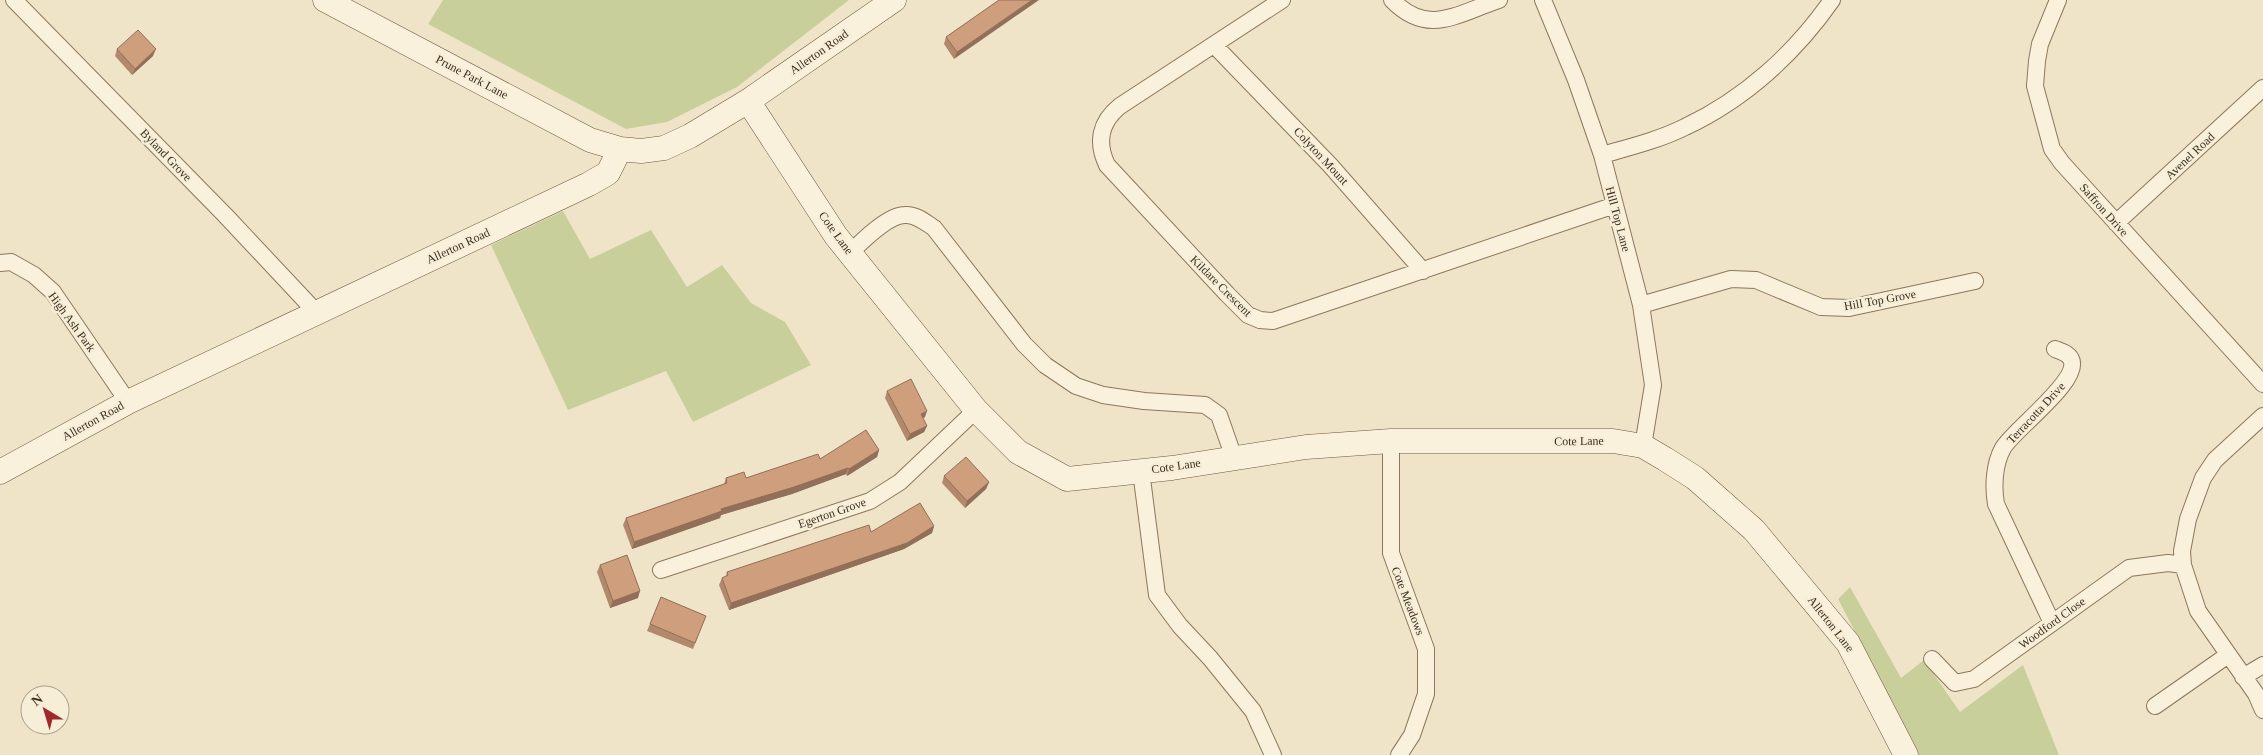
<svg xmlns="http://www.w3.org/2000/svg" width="2263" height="755" viewBox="0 0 2263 755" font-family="Georgia,serif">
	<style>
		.green { fill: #c9cf9b }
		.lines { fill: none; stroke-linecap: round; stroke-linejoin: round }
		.street-casing { stroke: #8d765c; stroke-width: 18 }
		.secondary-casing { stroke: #6f573f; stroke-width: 25 }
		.street { stroke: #faf1dc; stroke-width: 16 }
		.secondary { stroke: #faf1dc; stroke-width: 24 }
		.wall { fill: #b2896c }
		.shaded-wall { fill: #916f58 }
		.building { fill: #cf9f7d; stroke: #916f58 }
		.labels { text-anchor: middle; stroke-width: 5; stroke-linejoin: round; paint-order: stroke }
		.street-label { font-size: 12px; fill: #3d2e20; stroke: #f7eed8 }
	</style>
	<rect width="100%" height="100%" fill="#f0e4c8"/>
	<path class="green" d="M 443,0 L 849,0 L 737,87 L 667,122 L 626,129 L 428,24 Z
		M 563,211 L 590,259 L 651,230 L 687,287 L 722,265 L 751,303 L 785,322 L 811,365 L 693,422 L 666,371 L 568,410 L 491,245 Z
		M 1850,587 L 1901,678 L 1924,660 L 1960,712 L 2023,665 L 2059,755 L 1919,755 L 1838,599 Z"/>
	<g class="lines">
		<g class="street-casing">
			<path id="street" d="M 14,0 L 225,215 L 316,312
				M 1282,0 L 1120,106 C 1100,122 1096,142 1107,165 L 1227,294 L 1248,315 L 1260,320 L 1273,321 L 1615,205
				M 1392,0 C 1428,37 1456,14 1499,0
				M 1543,0 L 1576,80 L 1602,155 L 1641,305 L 1653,385 L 1643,446
				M 2058,0 L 2040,44 L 2037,61 L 2035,86 L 2052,149 L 2062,163 L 2263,384
				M 1214,45 L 1330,165 L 1423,271
				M 1602,155 C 1630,147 1659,140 1685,127 C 1745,99 1795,53 1832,0
				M 2116,223 L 2263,88
				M 850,253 C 862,241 888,215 905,215 C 916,214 926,223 934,228 L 1024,344 L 1045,365 L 1076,386 L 1103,395 L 1144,401 L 1205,405 L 1219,415 L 1234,458
				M 0,263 L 11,262 L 34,275 L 53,292 L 128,402
				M 1641,305 L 1731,279 L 1756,280 L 1821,307 L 1849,308 L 1975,281
				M 2263,416 L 2215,460 L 2203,478 L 2188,519 L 2182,551 L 2183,565 L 2198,611 L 2256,694 L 2263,710
				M 1391,441 L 1391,553 L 1426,649 L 1426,694 L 1412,735 L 1399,755
				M 1141,471 L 1157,595 L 1180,626 L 1210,658 L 1253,711 L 1273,755
				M 661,570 L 870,501 L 900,482 L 976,410
				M 2052,623 L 1996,504 C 1993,487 1994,464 2003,448 C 2014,429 2082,380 2071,359 C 2068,353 2060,351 2055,349
				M 1932,659 L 1955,683 L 1974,679 L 2129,568 L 2168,563 L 2183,565
				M 2243,677 L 2263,665
				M 2155,706 L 2228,655"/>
		</g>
		<g class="secondary-casing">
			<path id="secondary" d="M 325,0 L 590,140 L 620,149 L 641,151 L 664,148 L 690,136 L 748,101 L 894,0
				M 748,101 L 836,236 L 976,410 L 1018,452 L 1067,479 L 1172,468 L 1306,447 L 1391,441 L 1613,441 L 1643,446 L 1665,459 L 1695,478 L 1754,530 L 1848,643 L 1906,755
				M 0,472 L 128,402 L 589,184 L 608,173 L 620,149"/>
		</g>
		<use href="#street" class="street"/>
		<use href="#secondary" class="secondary"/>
	</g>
	<path class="wall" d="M 999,0 L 954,59 L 944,44 L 946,37 Z
		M 117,49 L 153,56 L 132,75 L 115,56 Z
		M 887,391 L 925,417 L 923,418 L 927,426 L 924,432 L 907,441 L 885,398 Z
		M 879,450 L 877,457 L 847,476 L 846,474 L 792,494 L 721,515 L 720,518 L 632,549 L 623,525 L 626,518 L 724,484 L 726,478 L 746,478 L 820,459 Z
		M 944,476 L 989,482 L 986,489 L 965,508 L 942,483 Z
		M 934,526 L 932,533 L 904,549 L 729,610 L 719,585 L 722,578 L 726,576 L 727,572 L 871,532 Z
		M 600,565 L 638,598 L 610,608 L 597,572 Z
		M 661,597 L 706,616 L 693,649 L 647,631 Z"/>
	<path class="shaded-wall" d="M 1032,0 L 1039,0 L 954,59 L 957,52 Z
		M 156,49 L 153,56 L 132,75 L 135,69 Z
		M 927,411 L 925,417 L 918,421 L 921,414 Z
		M 927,426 L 924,432 L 907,441 L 910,434 Z
		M 879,450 L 877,457 L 847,476 L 849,469 Z
		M 848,468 L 846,474 L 792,494 L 721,515 L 720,518 L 632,549 L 634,542 L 721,509 Z
		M 989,482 L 986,489 L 965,508 L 967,501 Z
		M 934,526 L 932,533 L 904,549 L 729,610 L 731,603 Z
		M 640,591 L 638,598 L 610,608 L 613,601 Z"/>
	<path class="building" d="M 999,0 L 1032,0 L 957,52 L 946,37 Z
		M 138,30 L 156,49 L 135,69 L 117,49 Z
		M 911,379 L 927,411 L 921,414 L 927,426 L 910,434 L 887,391 Z
		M 866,430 L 879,450 L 849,469 L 848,468 L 794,487 L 721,509 L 722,511 L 634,542 L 626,518 L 727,483 L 726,478 L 744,472 L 746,478 L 818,454 L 820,459 Z
		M 966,457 L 989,482 L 967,501 L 944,476 Z
		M 920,503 L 934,526 L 907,543 L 731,603 L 722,578 L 728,575 L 727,572 L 869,525 L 871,532 Z
		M 627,555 L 640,591 L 613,601 L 600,565 Z
		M 661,597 L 706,616 L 695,643 L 650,624 Z"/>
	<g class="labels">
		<g class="street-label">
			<text transform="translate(819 52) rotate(-35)" y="4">Allerton Road</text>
			<text transform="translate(472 77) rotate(28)" y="4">Prune Park Lane</text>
			<text transform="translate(166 155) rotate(46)" y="4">Byland Grove</text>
			<text transform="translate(1321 156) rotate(47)" y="4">Colyton Mount</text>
			<text transform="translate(2190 156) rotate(-43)" y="4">Avenel Road</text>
			<text transform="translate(2104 210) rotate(48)" y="4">Saffron Drive</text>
			<text transform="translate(1618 219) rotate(75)" y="4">Hill Top Lane</text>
			<text transform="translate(836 233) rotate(54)" y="4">Cote Lane</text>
			<text transform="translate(458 246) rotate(-25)" y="4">Allerton Road</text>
			<text transform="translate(1221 286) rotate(45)" y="4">Kildare Crescent</text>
			<text transform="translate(1880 300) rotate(-10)" y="4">Hill Top Grove</text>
			<text transform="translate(72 322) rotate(54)" y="4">High Ash Park</text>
			<text transform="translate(2036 413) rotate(-47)" y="4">Terracotta Drive</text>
			<text transform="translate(93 421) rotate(-29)" y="4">Allerton Road</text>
			<text transform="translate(1579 441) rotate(-1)" y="4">Cote Lane</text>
			<text transform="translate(1176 466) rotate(-8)" y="4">Cote Lane</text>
			<text transform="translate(832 513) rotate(-19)" y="4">Egerton Grove</text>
			<text transform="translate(1408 601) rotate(69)" y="4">Cote Meadows</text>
			<text transform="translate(2052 623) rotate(-36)" y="4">Woodford Close</text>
			<text transform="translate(1831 624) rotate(52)" y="4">Allerton Lane</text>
		</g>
	</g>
	<g transform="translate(45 710) rotate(322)"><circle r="24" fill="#f7eed8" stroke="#ada18e"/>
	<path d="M0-4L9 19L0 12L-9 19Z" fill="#9e2a2b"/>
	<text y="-8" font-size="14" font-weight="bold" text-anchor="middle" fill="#3d2e20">N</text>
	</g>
</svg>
